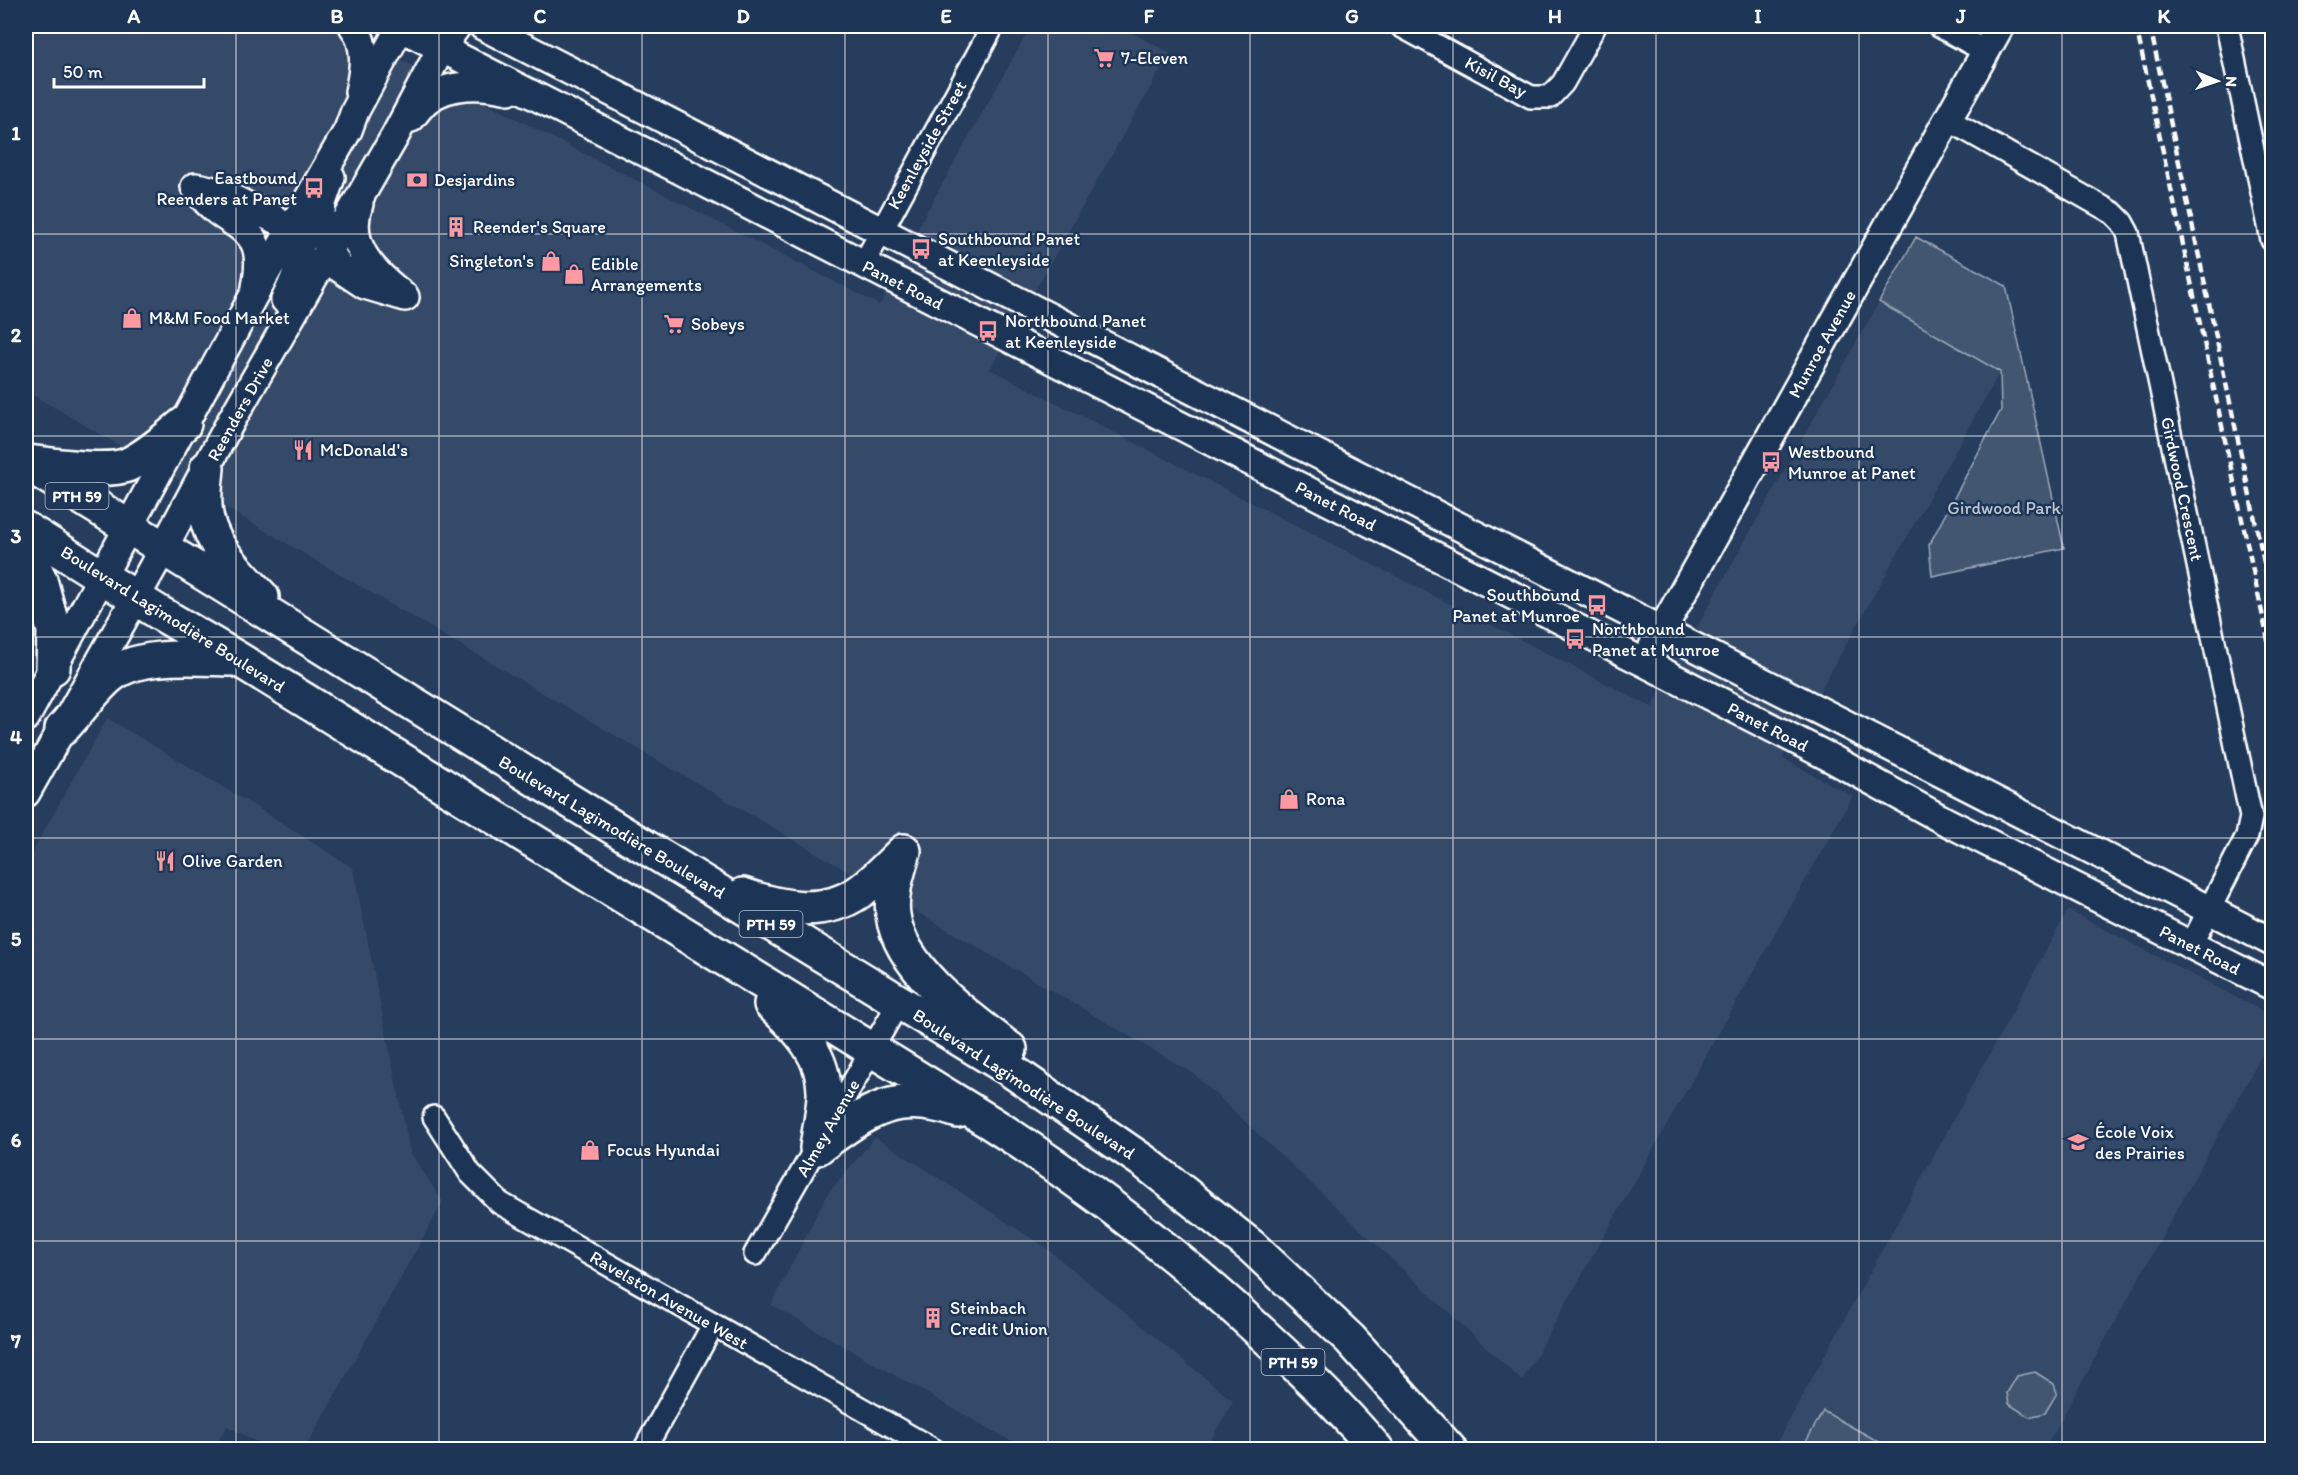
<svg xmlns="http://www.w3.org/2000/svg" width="2298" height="1475" viewBox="0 0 2298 1475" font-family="Itim,sans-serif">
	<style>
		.built { fill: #344a68 }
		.green { fill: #425672; stroke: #a0aab8; stroke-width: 1.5 }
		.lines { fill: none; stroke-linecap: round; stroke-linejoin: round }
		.minor-casing { stroke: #fff; stroke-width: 26 }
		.tertiary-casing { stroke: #fff; stroke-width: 32 }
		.primary-casing { stroke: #fff; stroke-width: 38 }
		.minor { stroke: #1d3557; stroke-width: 21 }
		.tertiary { stroke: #1d3557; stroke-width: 27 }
		.primary { stroke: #1d3557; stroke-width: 33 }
		.rail { stroke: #fff; stroke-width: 4.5; stroke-dasharray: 9 4.5; stroke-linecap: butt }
		.grid { fill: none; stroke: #fff; stroke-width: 1.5; stroke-opacity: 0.55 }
		.labels { text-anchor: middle; stroke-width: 5; stroke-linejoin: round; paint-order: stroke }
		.shield { fill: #1d3557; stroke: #bbc2cd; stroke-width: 1.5 }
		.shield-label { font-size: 16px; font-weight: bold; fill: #fff }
		.poi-label { font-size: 18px; fill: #fff; stroke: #1d3557; text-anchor: start }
		.street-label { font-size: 18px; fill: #fff; stroke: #1d3557 }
		.park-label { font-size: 18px; fill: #bdc4ce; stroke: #1d3557 }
		.neatline { fill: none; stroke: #fff; stroke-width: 2 }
		.grid-label { font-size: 20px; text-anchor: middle; font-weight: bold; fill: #fff }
	</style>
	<rect width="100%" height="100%" fill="#263d5e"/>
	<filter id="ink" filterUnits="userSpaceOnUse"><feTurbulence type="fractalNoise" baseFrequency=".0167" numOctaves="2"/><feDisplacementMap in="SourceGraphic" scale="12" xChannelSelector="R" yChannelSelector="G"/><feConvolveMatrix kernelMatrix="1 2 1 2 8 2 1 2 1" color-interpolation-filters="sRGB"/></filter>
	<g filter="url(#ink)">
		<path class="built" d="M 26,26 L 335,26 L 880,305 L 922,220 L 1031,26 L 1119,26 L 1170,53 L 990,369 L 1652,707 L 1879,302 L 2000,372 L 1782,758 L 1853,796 L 1522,1381 L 1194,1074 L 26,391 Z
			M 107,718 L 268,814 L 353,868 L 410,1152 L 443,1202 L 305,1449 L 269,1449 L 227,1426 L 214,1449 L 26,1449 L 26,863 Z
			M 2068,910 L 2272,1016 L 2272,1037 L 2045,1449 L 1773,1450 Z
			M 875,1137 L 1044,1246 L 1233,1401 L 1206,1449 L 1025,1449 L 771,1305 L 826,1196 Z"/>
		<path class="green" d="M 1916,237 L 2006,286 L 2064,548 L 1932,576 L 1929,545 L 2001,410 L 2000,372 L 1879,302 Z
			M 2035,1372 L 2054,1384 L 2057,1393 L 2045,1413 L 2029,1417 L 2009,1404 L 2007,1393 L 2017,1376 Z
			M 1823,1411 L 1892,1449 L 1802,1449 Z"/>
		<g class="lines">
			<g class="minor-casing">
				<path id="minor" d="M 1401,26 L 1531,97 L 1550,97 L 1563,83 L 1595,26
					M 1939,26 L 1985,51
					M 2227,26 L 2272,240
					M 1947,119 L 2113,213 L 2122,222 L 2128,233 L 2251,817 L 2247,836 L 2191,945
					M 863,265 L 993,26
					M 434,1117 L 470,1173 L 500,1203 L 934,1450
					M 755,1254 L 899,1002
					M 644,1450 L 713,1325"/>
			</g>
			<g class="tertiary-casing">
				<path id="tertiary" d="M 353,26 C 368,46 364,69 359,92
					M 398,26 L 1827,756 L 1945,821 L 2272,986
					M 483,26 L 881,231 L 2272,942
					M 411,118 C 416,112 421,105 427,100 C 449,82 483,84 509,90
					M 331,177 L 322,203 L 320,223 L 323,236 L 338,267 L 365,285 L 405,297
					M 195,187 C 217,190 232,198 251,208 C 263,214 277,219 288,227 C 312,244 295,280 285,300
					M 201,195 C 231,233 269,220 256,287
					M 359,204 C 345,243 371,270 399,292
					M 1653,646 L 2000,26
					M 26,717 L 263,278 L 348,130 L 355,111 L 401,26
					M 26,793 L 163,549 L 231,421 L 395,136 L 442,47 L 457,26"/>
			</g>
			<g class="primary-casing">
				<path id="primary" d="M 28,462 C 51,465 107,473 127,465 C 147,456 167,438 184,424
					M 26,463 L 575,804 L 1009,1069 L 1146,1163 L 1252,1247 L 1350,1339 L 1450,1450
					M 207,468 C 206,480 204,493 205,506 C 207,544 238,571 262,597
					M 26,529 L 158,612 L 238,659 L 991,1123 C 1091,1187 1181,1257 1268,1339 C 1306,1374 1343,1410 1377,1450
					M 26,549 L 40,580 L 54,631 L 53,668
					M 62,729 C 78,712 92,692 109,677 C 138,651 200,659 237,659
					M 904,851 C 898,872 890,894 893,915 C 900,969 969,1018 1010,1049
					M 743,895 C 781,908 823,917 859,892 C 875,881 889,865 904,851
					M 771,1004 C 799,1029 826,1057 824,1097 C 823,1114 819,1131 817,1148
					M 817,1148 C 867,1112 894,1089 958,1111"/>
			</g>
			<use href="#minor" class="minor"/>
			<use href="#tertiary" class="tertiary"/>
			<use href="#primary" class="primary"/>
			<path class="rail" d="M 2136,26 L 2272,659
				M 2150,26 L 2272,600"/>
		</g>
	</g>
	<path class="grid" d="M 236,26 L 236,1450M 439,26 L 439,1450M 642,26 L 642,1450M 845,26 L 845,1450M 1048,26 L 1048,1450M 1250,26 L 1250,1450M 1453,26 L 1453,1450M 1656,26 L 1656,1450M 1859,26 L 1859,1450M 2062,26 L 2062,1450M 26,234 L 2272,234M 26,436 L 2272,436M 26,637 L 2272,637M 26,838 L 2272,838M 26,1039 L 2272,1039M 26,1241 L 2272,1241"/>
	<defs>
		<g id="supermarket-bare" transform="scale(1.62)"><path d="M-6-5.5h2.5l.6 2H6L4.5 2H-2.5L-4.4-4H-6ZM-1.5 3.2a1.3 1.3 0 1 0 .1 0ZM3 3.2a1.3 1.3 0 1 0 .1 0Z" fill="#ff9aa2" stroke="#1d3557" stroke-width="2.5" paint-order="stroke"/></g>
		<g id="bank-bare" transform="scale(1.62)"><path d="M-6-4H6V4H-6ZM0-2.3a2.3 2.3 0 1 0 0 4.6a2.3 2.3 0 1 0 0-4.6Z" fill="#ff9aa2" stroke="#1d3557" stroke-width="2.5" paint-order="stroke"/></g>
		<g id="bus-bare" transform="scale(1.62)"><path d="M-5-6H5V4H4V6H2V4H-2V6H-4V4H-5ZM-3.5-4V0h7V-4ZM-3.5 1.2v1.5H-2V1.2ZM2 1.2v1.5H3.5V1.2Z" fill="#ff9aa2" stroke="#1d3557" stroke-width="2.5" paint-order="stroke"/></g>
		<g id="building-bare" transform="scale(1.62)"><path d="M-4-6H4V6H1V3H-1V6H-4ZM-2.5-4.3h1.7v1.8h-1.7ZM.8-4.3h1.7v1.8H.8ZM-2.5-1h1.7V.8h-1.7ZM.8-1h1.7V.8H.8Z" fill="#ff9aa2" stroke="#1d3557" stroke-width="2.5" paint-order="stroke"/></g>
		<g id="shop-bare" transform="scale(1.62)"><path d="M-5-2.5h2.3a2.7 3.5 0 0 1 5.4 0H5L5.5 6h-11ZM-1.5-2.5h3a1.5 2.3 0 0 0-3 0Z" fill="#ff9aa2" stroke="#1d3557" stroke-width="2.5" paint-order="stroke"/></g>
		<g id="restaurant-bare" transform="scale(1.62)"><path d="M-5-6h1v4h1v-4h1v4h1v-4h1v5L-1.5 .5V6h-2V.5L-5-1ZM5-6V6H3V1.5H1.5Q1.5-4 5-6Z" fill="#ff9aa2" stroke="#1d3557" stroke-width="2.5" paint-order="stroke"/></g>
		<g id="school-bare" transform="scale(1.62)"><path d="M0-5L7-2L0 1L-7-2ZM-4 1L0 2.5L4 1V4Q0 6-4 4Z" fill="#ff9aa2" stroke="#1d3557" stroke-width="2.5" paint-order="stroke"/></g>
	</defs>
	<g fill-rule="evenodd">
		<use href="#supermarket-bare" x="1104" y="58"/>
		<use href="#bank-bare" x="417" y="180"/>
		<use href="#bus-bare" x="314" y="188"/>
		<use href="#building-bare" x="456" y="227"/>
		<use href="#bus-bare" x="921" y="249"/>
		<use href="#shop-bare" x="551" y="261"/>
		<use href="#shop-bare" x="574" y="274"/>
		<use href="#shop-bare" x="132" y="318"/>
		<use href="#supermarket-bare" x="674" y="324"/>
		<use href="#bus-bare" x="988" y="331"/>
		<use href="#restaurant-bare" x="303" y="450"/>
		<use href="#bus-bare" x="1771" y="462"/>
		<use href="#bus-bare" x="1597" y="605"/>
		<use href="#bus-bare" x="1575" y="639"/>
		<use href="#shop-bare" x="1289" y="799"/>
		<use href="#restaurant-bare" x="165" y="861"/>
		<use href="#school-bare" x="2078" y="1142"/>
		<use href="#shop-bare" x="590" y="1150"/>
		<use href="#building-bare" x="933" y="1318"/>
	</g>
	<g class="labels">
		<g class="shield">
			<rect x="45.5" y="483" width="63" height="26" rx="4.5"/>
			<rect x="739.5" y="911" width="63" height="26" rx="4.5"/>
			<rect x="1261.5" y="1349" width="63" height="26" rx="4.5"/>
		</g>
		<g class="shield-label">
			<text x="77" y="502">PTH 59</text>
			<text x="771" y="930">PTH 59</text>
			<text x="1293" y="1368">PTH 59</text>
		</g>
		<g class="poi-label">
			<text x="1121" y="64">7-Eleven</text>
			<text x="297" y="184" text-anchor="end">Eastbound<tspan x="297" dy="21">Reenders at Panet</tspan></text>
			<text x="434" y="186">Desjardins</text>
			<text x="473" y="233">Reender's Square</text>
			<text x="938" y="245">Southbound Panet<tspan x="938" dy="21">at Keenleyside</tspan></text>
			<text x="534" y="267" text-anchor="end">Singleton's</text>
			<text x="591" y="270">Edible<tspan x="591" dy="21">Arrangements</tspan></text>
			<text x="149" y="324">M&amp;M Food Market</text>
			<text x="1005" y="327">Northbound Panet<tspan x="1005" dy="21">at Keenleyside</tspan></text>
			<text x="691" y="330">Sobeys</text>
			<text x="320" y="456">McDonald's</text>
			<text x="1788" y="458">Westbound<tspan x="1788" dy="21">Munroe at Panet</tspan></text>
			<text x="1580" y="601" text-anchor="end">Southbound<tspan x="1580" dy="21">Panet at Munroe</tspan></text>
			<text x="1592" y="635">Northbound<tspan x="1592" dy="21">Panet at Munroe</tspan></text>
			<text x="1306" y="805">Rona</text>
			<text x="182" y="867">Olive Garden</text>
			<text x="2095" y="1138">École Voix<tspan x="2095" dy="21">des Prairies</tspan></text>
			<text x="607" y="1156">Focus Hyundai</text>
			<text x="950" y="1314">Steinbach<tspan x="950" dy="21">Credit Union</tspan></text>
		</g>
		<g class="street-label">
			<text transform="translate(1496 77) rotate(28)" y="6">Kisil Bay</text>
			<text transform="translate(927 145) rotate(-61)" y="6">Keenleyside Street</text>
			<text transform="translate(903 285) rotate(27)" y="6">Panet Road</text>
			<text transform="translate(1822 344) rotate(-61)" y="6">Munroe Avenue</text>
			<text transform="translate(240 409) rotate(-61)" y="6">Reenders Drive</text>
			<text transform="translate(2182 489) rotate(78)" y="6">Girdwood Crescent</text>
			<text transform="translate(1336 506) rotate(27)" y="6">Panet Road</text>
			<text transform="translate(173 619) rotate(32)" y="6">Boulevard Lagimodière Boulevard</text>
			<text transform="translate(1768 727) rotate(27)" y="6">Panet Road</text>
			<text transform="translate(612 827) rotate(31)" y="6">Boulevard Lagimodière Boulevard</text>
			<text transform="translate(2200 950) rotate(27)" y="6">Panet Road</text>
			<text transform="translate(1024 1084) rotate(33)" y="6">Boulevard Lagimodière Boulevard</text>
			<text transform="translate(828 1128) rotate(-60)" y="6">Almey Avenue</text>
			<text transform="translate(669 1300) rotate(30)" y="6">Ravelston Avenue West</text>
		</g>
		<g class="park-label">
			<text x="2004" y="514">Girdwood Park</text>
		</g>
	</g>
	<rect width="2298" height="1475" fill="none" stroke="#1d3557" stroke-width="66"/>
	<g transform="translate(2217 81) rotate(92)" stroke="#1d3557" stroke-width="4.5" paint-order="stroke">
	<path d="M0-4.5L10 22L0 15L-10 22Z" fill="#ffffff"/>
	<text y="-9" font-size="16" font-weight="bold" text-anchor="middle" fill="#ffffff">N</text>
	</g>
	<path d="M54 78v9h150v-9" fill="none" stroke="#ffffff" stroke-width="3"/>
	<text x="63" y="78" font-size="18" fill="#ffffff" stroke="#1d3557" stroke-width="4.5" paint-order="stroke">50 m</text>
	<rect x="33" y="33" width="2232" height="1409" class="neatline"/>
	<g class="grid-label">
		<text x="134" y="23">A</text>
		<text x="337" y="23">B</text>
		<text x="540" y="23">C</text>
		<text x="743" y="23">D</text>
		<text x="946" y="23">E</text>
		<text x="1149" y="23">F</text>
		<text x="1352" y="23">G</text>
		<text x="1555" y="23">H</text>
		<text x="1758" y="23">I</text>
		<text x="1961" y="23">J</text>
		<text x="2164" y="23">K</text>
		<text x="16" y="140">1</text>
		<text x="16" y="342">2</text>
		<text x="16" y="543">3</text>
		<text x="16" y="744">4</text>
		<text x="16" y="946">5</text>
		<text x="16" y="1147">6</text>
		<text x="16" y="1348">7</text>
	</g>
</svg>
